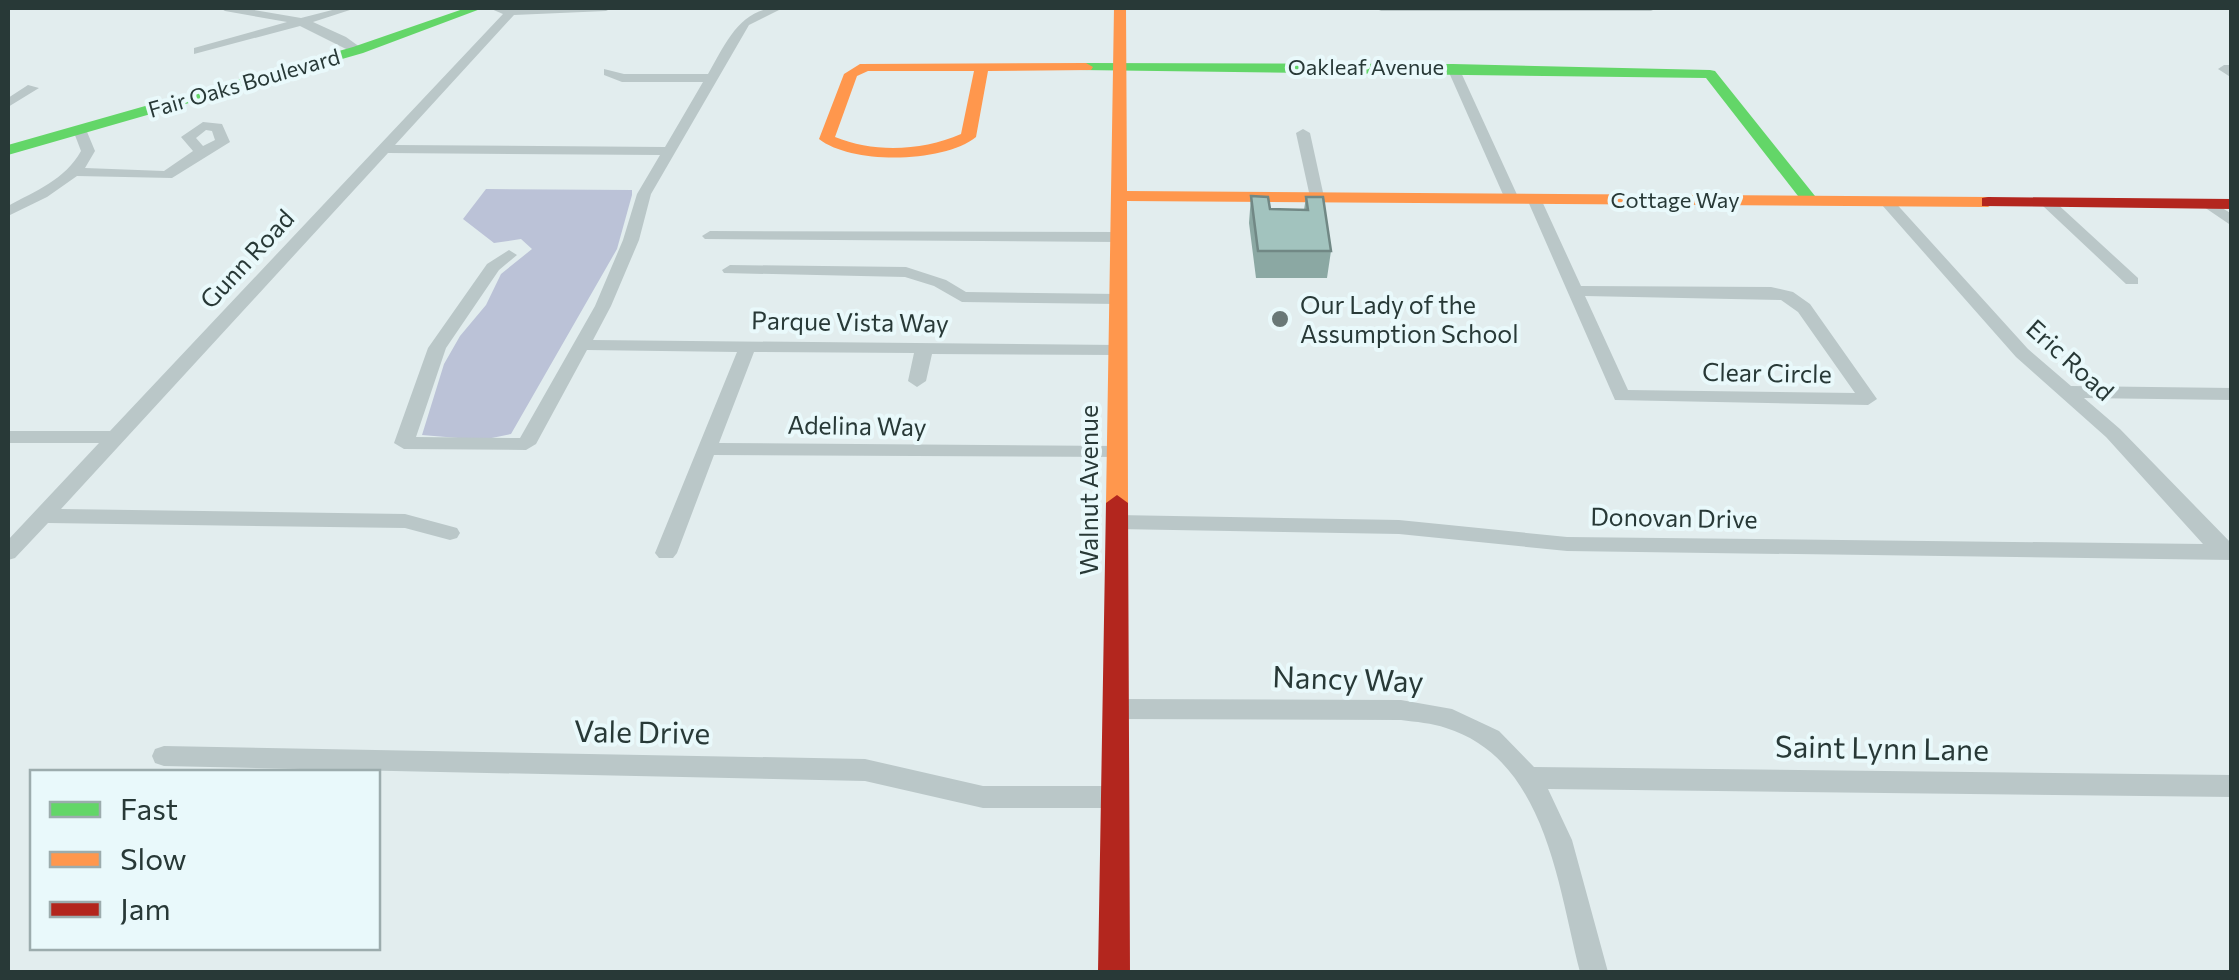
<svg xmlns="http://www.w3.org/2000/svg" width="2239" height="980" viewBox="0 0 2239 980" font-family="Commissioner,sans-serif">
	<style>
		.green { fill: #bbc2d7 }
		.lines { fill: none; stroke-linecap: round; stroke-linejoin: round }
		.street { fill: #bac7c8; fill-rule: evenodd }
		.fast { fill: #63d668; fill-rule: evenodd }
		.slow { fill: #ff974d; fill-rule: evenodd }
		.jam { fill: #b3261e; fill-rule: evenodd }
		.wall { fill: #8ba8a3 }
		.building { fill: #a2c3be; stroke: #718885; stroke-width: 2.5 }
		.poi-dot { fill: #697877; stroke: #e9f9fb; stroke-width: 4 }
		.labels { text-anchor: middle; stroke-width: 8; stroke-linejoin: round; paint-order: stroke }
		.far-street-label { font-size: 22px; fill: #283937; stroke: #e9f9fb }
		.street-label { font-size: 25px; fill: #283937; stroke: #e9f9fb }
		.poi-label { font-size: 25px; fill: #283937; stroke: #e9f9fb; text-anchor: start }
		.near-street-label { font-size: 30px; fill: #283937; stroke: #e9f9fb }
	</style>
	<rect width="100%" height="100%" fill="#e2edee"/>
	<path class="green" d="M 486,189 L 632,190 L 632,195 L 617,249 L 511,434 L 482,440 L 422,435 L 444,364 L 460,336 L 486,305 L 501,274 L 532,249 L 521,239 L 494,243 L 463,219 Z"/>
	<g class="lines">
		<path class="street" d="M 220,8 L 243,8 L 301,18 L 340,8 L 356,8 L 313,22 L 346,37 L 364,50 L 354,53 L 300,26 L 194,54 L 194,48 L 287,22 L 225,11 Z
			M 489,8 L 612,8 L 606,11 L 514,15 L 395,145 L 665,147 L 703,82 L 622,82 L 604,75 L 604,69 L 624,74 L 708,74 C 726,43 741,5 783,8 L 749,25 L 651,194 L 639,240 L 611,306 L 593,340 L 1118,345 L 1127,350 L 1118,355 L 932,354 L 926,381 L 917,387 L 908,381 L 914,353 L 754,352 L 719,443 L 1117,446 L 1127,452 L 1124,457 L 714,455 L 677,553 L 673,558 L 659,558 L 655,553 L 737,352 L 587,350 L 536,444 L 526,450 L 404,449 L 394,443 L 428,348 L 487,264 L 509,250 L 517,255 L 499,270 L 446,348 L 416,437 L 520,438 L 595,306 L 623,240 L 637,194 L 660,155 L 388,153 L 61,509 L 405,514 L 457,528 L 460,533 L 457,538 L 450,540 L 405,528 L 48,523 L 15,558 L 8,560 L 8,540 L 99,443 L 8,443 L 8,431 L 110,431 L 503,14 Z
			M 1375,8 L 1657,8 L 1651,11 L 1381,11 Z
			M 1453,64 L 1459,68 L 1519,199 L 1517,202 L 1507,202 L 1505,199 L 1447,68 Z
			M 2224,65 L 2232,65 L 2232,78 L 2218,69 Z
			M 28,85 L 39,88 L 8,107 L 8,98 Z
			M 203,122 L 222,124 L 230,142 L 172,178 L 77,176 L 47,197 L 8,216 L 8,206 C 35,191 65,180 81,151 L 73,130 L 75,127 L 85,127 L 95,151 L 85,168 L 164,171 L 193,151 L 181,137 ZM 206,130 L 212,131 L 215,140 L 203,146 L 196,138 Z
			M 1303,129 L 1310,133 L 1324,197 L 1317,201 L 1310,197 L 1296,133 Z
			M 1534,195 L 1541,199 L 1581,286 L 1771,287 L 1793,292 L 1810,304 L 1877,399 L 1868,405 L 1615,400 L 1527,199 ZM 1585,296 L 1781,300 L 1798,312 L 1855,393 L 1628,390 Z
			M 1887,198 L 1892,199 L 2028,349 L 2071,386 L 2232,388 L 2232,400 L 2084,398 L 2120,429 L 2232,544 L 2232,560 L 1567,551 L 1399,534 L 1117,529 L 1107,522 L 1117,515 L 1399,520 L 1567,537 L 2203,544 L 2106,437 L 2016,357 L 1882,205 L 1880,202 Z
			M 2048,199 L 2053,200 L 2138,278 L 2138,284 L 2126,284 L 2043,206 L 2043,200 Z
			M 2209,200 L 2232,214 L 2232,226 L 2204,207 L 2204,201 Z
			M 710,231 L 1118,232 L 1126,237 L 1118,242 L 705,239 L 702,236 Z
			M 730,265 L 906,267 L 946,280 L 966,292 L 1118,294 L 1126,299 L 1118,304 L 962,302 L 934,286 L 905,277 L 724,273 L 722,270 Z
			M 1116,699 L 1401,700 L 1452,709 L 1499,731 L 1534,767 L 2232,775 L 2232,797 L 1548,789 L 1572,840 L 1608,972 L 1580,972 C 1558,887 1546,759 1446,728 C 1432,723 1416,722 1401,720 L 1116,719 L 1108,716 L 1104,709 L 1108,702 Z
			M 164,746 L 865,759 L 983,786 L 1115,786 L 1124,789 L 1128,797 L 1124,805 L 1115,808 L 983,808 L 865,781 L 164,766 L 155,763 L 152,756 L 155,749 Z"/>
		<path class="fast" d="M 466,8 L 483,8 L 363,53 L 8,155 L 8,145 L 353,47 Z
			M 1086,63 L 1453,64 L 1710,70 L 1715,71 L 1819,201 L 1817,205 L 1805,205 L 1706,78 L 1081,70 L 1079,67 Z"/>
		<path class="slow" d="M 1114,8 L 1126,8 L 1127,191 L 1988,197 L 1996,202 L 1988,207 L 1127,201 L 1128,503 L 1117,511 L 1106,503 Z
			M 1086,63 L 1093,67 L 1091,70 L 988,71 L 976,137 C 944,163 852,165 819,139 L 844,74 L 860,64 ZM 868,71 L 974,71 L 961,134 C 922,151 874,153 835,137 L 857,76 Z"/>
		<path class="jam" d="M 1988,197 L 2232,199 L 2232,209 L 1982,206 L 1982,198 Z
			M 1117,495 L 1128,503 L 1130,972 L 1098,972 L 1106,503 Z"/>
	</g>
	<path class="wall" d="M 1251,196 L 1270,209 L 1304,210 L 1306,197 L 1331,251 L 1327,278 L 1256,278 L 1249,223 Z"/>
	<path class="building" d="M 1251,196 L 1268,197 L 1270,209 L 1308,210 L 1306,197 L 1323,197 L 1331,251 L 1258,251 Z"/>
	<circle class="poi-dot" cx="1280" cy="319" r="10"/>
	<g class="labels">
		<g class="far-street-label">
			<text x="1366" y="75">Oakleaf Avenue</text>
			<text transform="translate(244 83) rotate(-16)" y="8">Fair Oaks Boulevard</text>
			<text x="1675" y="208">Cottage Way</text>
		</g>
		<g class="street-label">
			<text transform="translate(247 259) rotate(-47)" y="9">Gunn Road</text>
			<text transform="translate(850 322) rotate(1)" y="9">Parque Vista Way</text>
			<text transform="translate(2070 360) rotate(42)" y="9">Eric Road</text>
			<text transform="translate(1767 373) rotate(1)" y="9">Clear Circle</text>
			<text transform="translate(857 426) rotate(1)" y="9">Adelina Way</text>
			<text transform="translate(1089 490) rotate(-90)" y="9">Walnut Avenue</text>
			<text transform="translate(1674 518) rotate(1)" y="9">Donovan Drive</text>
		</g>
		<g class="poi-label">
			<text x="1300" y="314">Our Lady of the<tspan x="1300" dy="29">Assumption School</tspan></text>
		</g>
		<g class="near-street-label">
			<text transform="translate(1348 680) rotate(2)" y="10">Nancy Way</text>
			<text transform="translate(642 733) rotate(1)" y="10">Vale Drive</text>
			<text transform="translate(1882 749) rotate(1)" y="10">Saint Lynn Lane</text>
		</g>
	</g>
	<rect width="2239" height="980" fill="none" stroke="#283937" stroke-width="20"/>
	<rect x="30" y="770" width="350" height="180" fill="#e9f9fb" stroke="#9cacad" stroke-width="2.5"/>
	<rect x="50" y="802" width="50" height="15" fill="#63d668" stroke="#9cacad" stroke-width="2.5"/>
	<text x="120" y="820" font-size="30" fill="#283937">Fast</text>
	<rect x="50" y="852" width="50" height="15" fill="#ff974d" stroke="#9cacad" stroke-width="2.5"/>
	<text x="120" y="870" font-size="30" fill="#283937">Slow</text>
	<rect x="50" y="902" width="50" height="15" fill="#b3261e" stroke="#9cacad" stroke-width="2.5"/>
	<text x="120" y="920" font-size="30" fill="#283937">Jam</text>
</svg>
